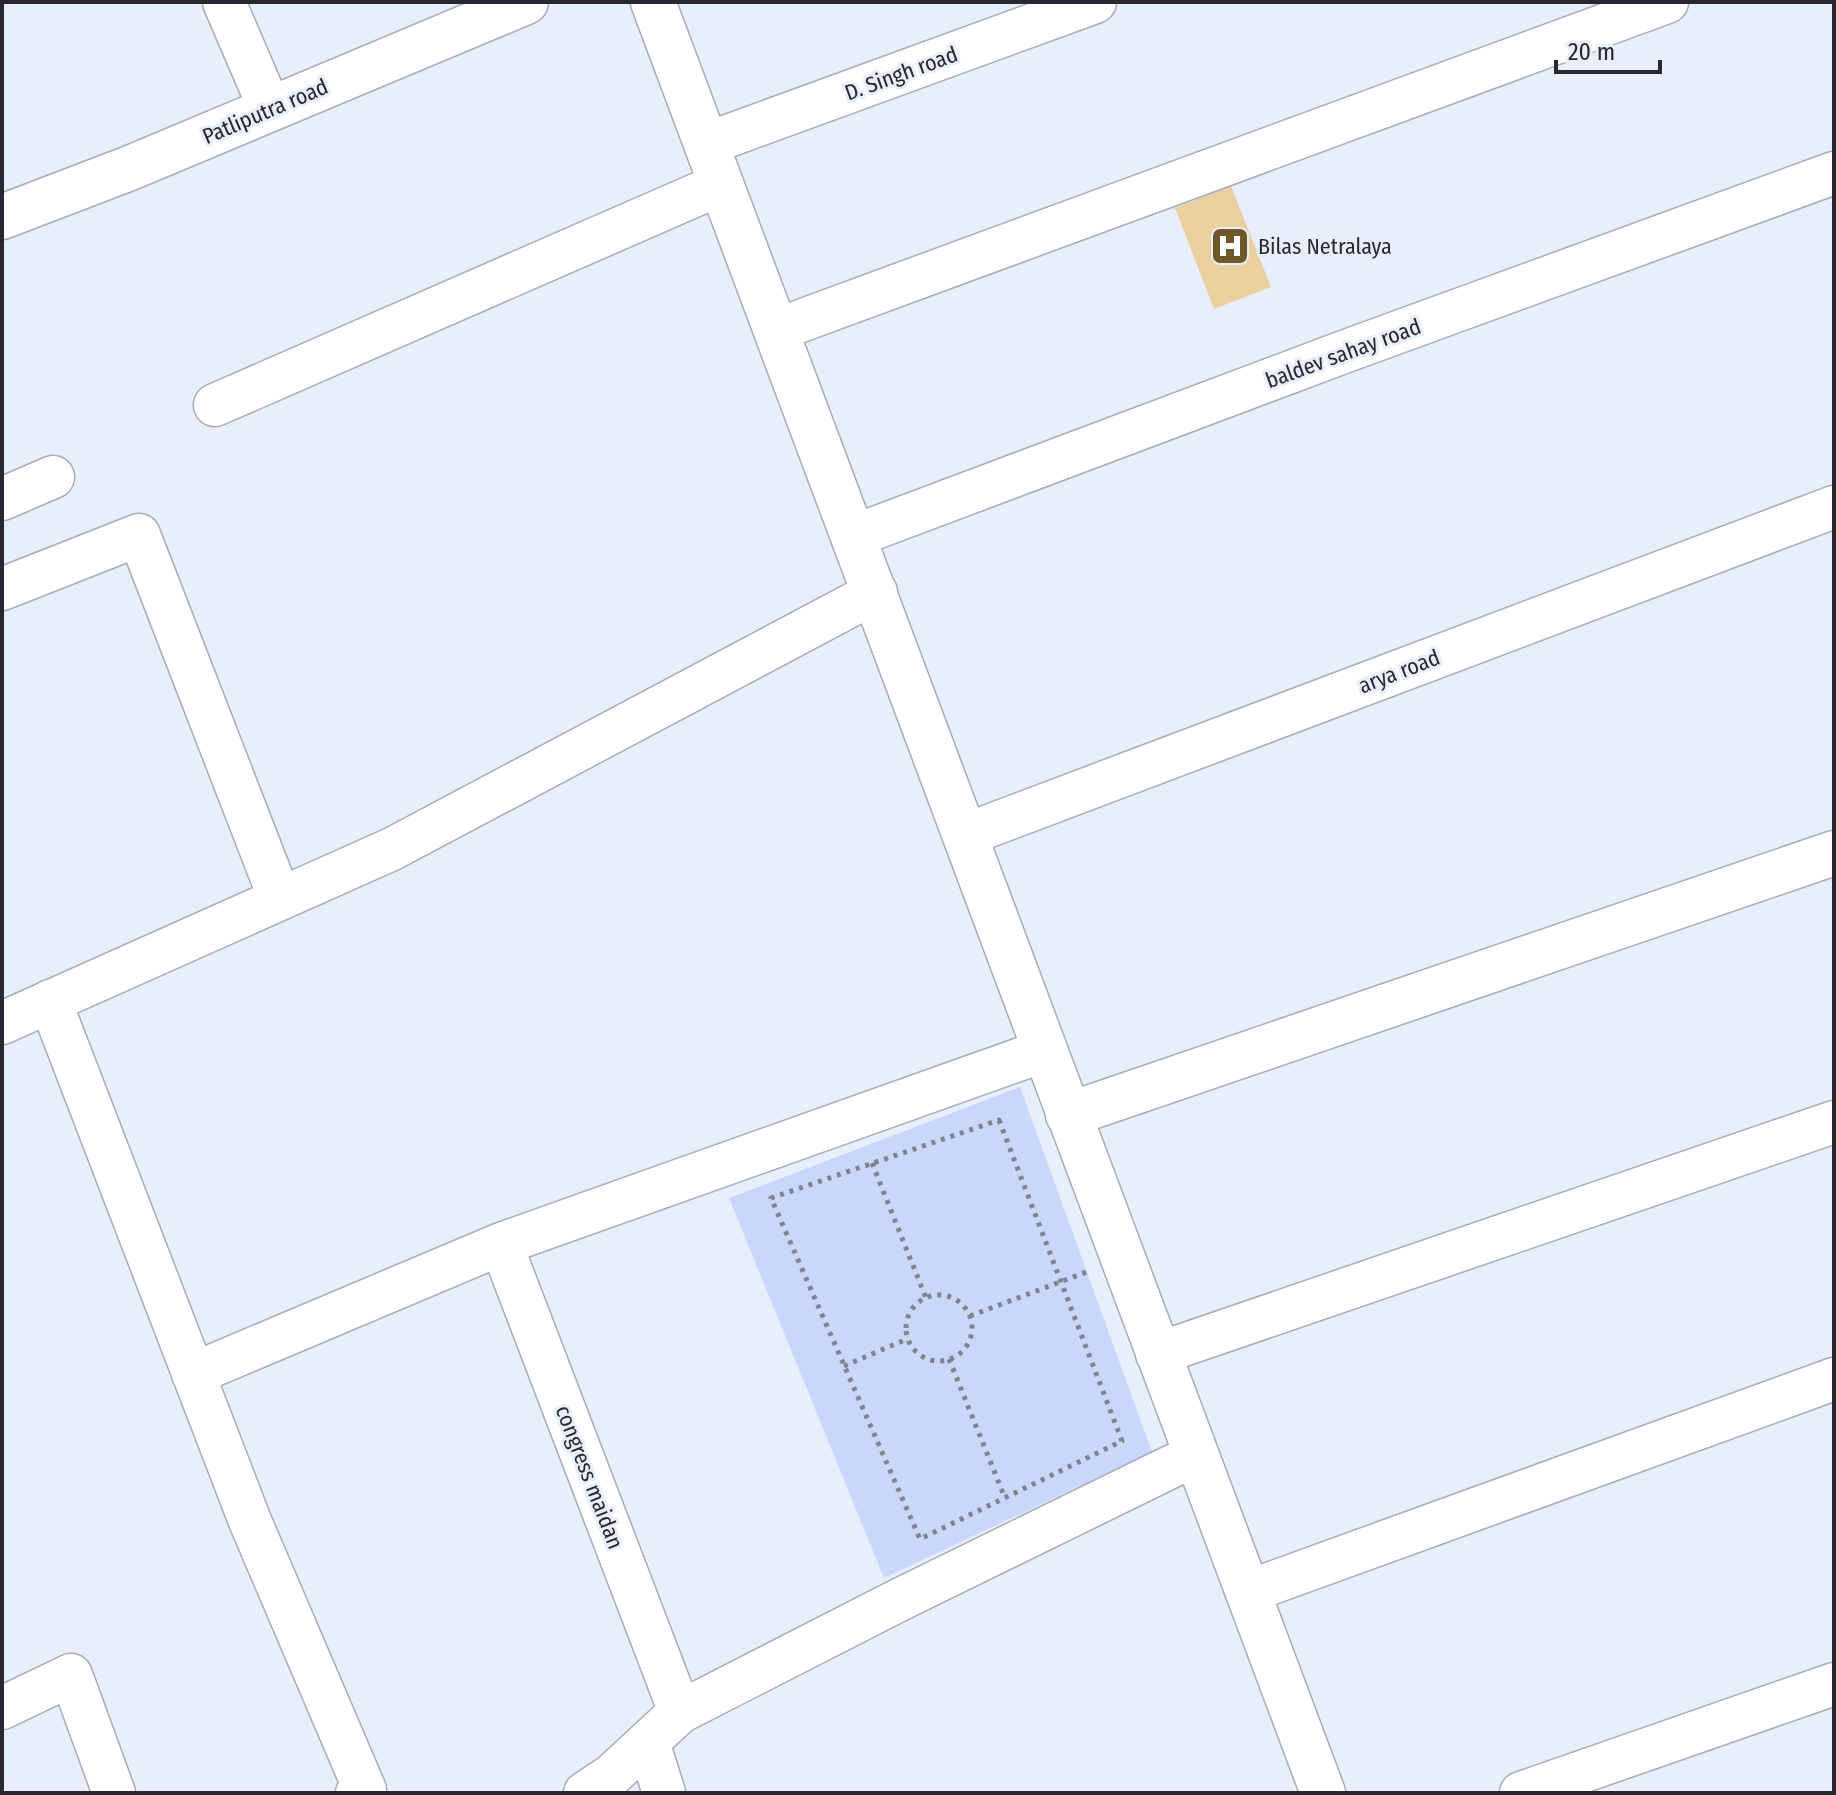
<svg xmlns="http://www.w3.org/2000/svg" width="1836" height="1795" viewBox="0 0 1836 1795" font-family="'Fira Sans Condensed',sans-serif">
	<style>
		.green { fill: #c9d7fd }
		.building { fill: #ebd09f }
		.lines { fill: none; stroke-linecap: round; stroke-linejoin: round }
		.minor-casing { stroke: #a7acba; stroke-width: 45 }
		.tertiary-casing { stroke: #a7acba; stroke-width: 47 }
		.path { stroke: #80848d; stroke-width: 5; stroke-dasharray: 4 6; stroke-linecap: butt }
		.minor { stroke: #fff; stroke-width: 42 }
		.tertiary { stroke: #fff; stroke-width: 44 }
		.labels { text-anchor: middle; stroke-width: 6; stroke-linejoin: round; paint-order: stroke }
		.street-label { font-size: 22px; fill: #27292e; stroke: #e8eefc }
		.poi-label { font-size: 22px; fill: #27292e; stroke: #e8eefc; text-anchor: start }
	</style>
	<rect width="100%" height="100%" fill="#e8eefc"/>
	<path class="green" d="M 1020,1087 L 1152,1452 L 884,1578 L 729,1198 Z"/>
	<path class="building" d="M 1231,186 L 1271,287 L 1214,309 L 1175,208 Z"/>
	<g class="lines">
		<g class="minor-casing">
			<path id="minor" d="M 224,2 L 270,109
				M 706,144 L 1095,2
				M 776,330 L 1667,2
				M 215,405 L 721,184
				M 2,499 L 53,477
				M 854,536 L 1349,350 L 1834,173
				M 2,589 L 139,535 L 280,899
				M 965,835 L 1834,507
				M 50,1001 L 250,1521 L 365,1790 L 357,1793
				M 2,1023 L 392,849 L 876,592
				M 1046,1050 L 501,1244 L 680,1712 L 901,1599 L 1195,1455
				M 1157,1354 L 1834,1122
				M 193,1374 L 501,1244
				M 1247,1592 L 1834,1379
				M 2,1708 L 71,1675 L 114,1793
				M 648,1742 L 664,1793
				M 585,1793 L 612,1775 L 680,1712
				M 1521,1793 L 1834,1684"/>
		</g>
		<g class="tertiary-casing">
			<path id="tertiary" d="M 653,2 C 878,598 1098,1197 1323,1793
				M 2,217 L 130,168 L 526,2
				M 1068,1115 L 1834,853"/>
		</g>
		<path class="path" d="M 999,1120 L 1122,1441 L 920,1539 L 771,1198 Z
			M 872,1163 L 926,1298
			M906 1328a33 33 0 1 1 66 0a33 33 0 1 1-66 0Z
			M 970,1316 L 1089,1271
			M 949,1359 L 1005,1498
			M 844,1366 L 907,1339"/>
		<use href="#minor" class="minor"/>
		<use href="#tertiary" class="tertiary"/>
	</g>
	<defs>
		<g id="hospital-square" transform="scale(2)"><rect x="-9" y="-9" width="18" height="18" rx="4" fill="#705728" stroke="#e8eefc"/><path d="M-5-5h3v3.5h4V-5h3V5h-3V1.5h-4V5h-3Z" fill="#fff"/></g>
	</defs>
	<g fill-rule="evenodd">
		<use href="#hospital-square" x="1230" y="246"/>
	</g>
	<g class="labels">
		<g class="street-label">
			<text transform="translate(901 73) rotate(-20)" y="8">D. Singh road</text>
			<text transform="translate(265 111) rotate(-23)" y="8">Patliputra road</text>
			<text transform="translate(1343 353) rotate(-20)" y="8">baldev sahay road</text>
			<text transform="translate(1399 671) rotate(-21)" y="8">arya road</text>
			<text transform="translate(590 1477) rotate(69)" y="8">congress maidan</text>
		</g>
		<g class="poi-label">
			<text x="1258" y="254">Bilas Netralaya</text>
		</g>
	</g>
	<rect width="1836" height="1795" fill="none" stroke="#27292e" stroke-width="8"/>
	<path d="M1556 60v12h104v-12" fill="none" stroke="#27292e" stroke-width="4"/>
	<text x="1568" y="60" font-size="24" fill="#27292e" stroke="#e8eefc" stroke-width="6" paint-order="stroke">20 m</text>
</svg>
